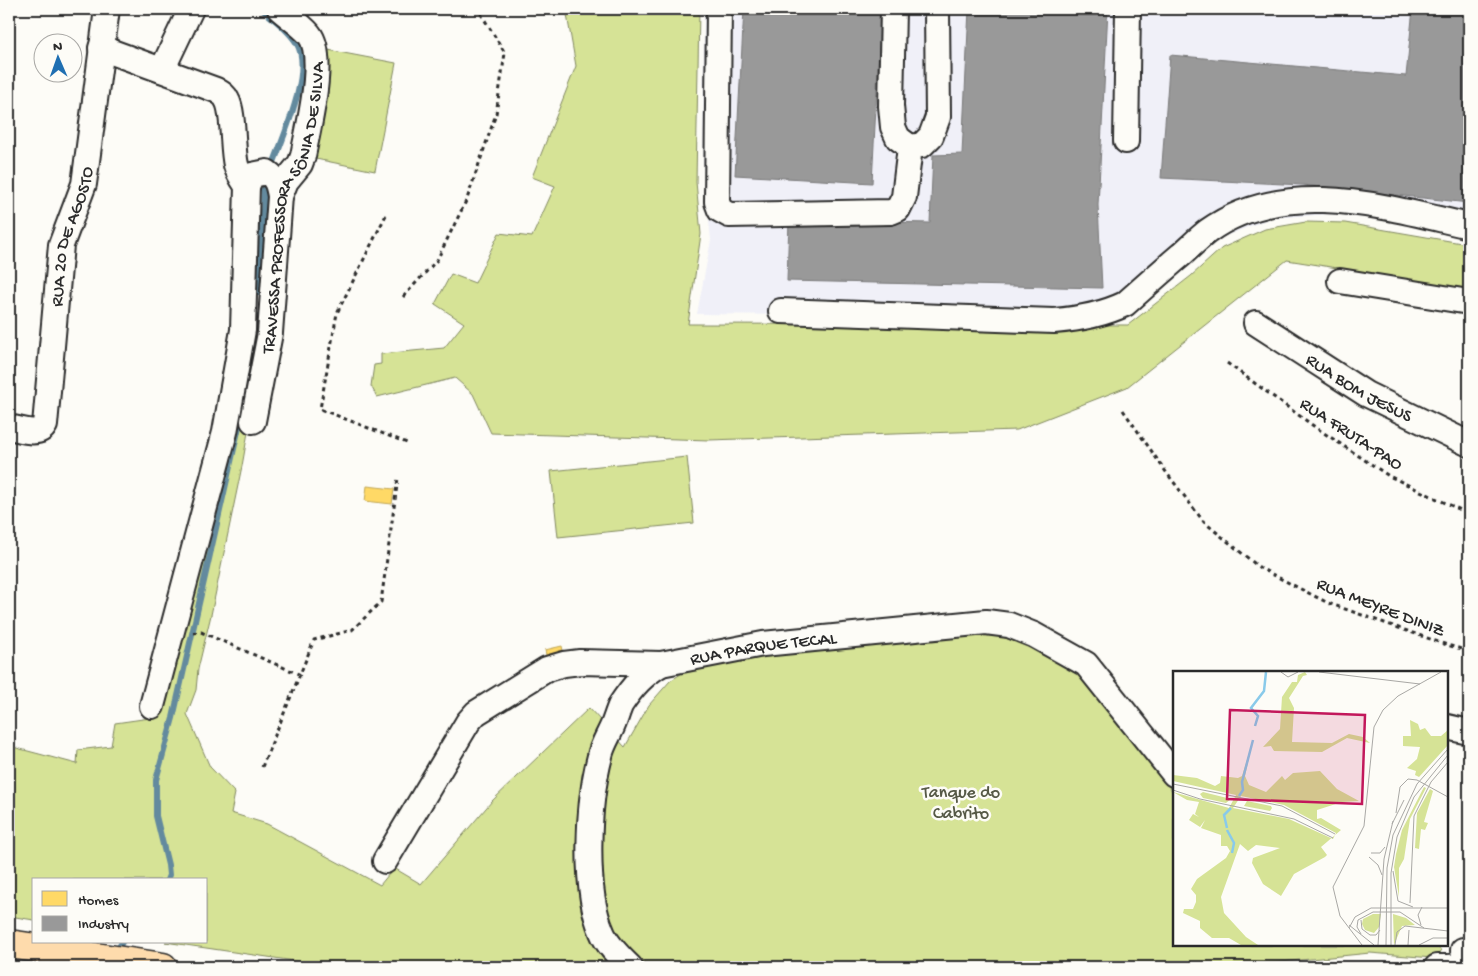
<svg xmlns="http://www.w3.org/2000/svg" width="1478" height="976" viewBox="0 0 1478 976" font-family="'Gochi Hand',sans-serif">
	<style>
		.built { fill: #f0f0f8 }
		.green { fill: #d6e396; stroke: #808760 }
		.homes { fill: #ffd966; stroke: #bfa554 }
		.industry { fill: #999; stroke: #787878 }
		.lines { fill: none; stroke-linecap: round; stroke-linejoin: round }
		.stream { stroke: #638a9e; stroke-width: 6 }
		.minor-casing { stroke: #2b2b2b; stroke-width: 28 }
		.major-casing { stroke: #2b2b2b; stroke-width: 31 }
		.path { stroke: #2b2b2b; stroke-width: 3; stroke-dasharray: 4 4; stroke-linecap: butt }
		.minor { stroke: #fdfcf7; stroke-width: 24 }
		.major { stroke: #fedbac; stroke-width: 28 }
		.labels { text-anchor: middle; stroke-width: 5; stroke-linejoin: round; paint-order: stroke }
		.street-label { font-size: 18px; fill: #2b2b2b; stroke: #fdfcf7 }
		.park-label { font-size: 18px; fill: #565946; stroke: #fdfcf7 }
		.inset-river { fill: none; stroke: #89caea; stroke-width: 2.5 }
		.inset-road { fill: none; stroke: #a9a8a5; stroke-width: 1 }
		.view { fill: #c2185b; fill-opacity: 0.15; stroke: #c2185b; stroke-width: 2.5 }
		.inset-edge { fill: none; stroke: #2b2b2b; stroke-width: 2.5 }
	</style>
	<rect width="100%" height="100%" fill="#fdfcf7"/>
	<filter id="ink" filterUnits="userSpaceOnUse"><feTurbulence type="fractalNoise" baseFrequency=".02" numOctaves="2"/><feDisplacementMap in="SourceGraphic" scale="10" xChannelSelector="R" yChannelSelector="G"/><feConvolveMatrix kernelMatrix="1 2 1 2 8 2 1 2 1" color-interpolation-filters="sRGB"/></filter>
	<g filter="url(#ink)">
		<path class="built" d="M 704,9 L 1469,9 L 1469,238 L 1392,220 L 1332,214 L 1271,218 L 1218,239 L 1124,318 L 697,314 L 711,240 L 703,162 Z"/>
		<path class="green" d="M 566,9 L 699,9 L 696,182 L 701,234 L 688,324 L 1128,325 L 1191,276 L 1222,248 L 1265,229 L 1306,222 L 1345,223 L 1467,244 L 1469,245 L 1469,289 L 1287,260 L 1127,387 L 1017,430 L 709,440 L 491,433 L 473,394 L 455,378 L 377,397 L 371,386 L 374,365 L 381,364 L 381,354 L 444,348 L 464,323 L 435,304 L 451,274 L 475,283 L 499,233 L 532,237 L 555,186 L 532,177 L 576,66 Z
			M 328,50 L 396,63 L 375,171 L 306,157 Z
			M 259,320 L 267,325 L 242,466 L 211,615 L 198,669 L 196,690 L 187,714 L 210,767 L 235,793 L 231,813 L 267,824 L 380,885 L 394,868 L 421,884 L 492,801 L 589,708 L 625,747 L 649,705 L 670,681 L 687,670 L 771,652 L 972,634 L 1002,637 L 1037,649 L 1076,671 L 1174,793 L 1174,945 L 1434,945 L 1438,946 L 1441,951 L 1439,956 L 1433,958 L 1370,953 L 1261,964 L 1252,967 L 336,967 L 165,942 L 206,942 L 206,880 L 34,880 L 34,920 L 9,916 L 9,746 L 77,764 L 78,750 L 111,746 L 115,723 L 157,717 L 184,618 L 248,322 Z
			M 687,457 L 694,523 L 558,537 L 551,471 Z"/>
		<path class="homes" d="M 367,486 L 394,489 L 392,504 L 365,501 Z
			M 562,646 L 565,660 L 548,664 L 545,650 Z"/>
		<path class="industry" d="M 744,9 L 881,9 L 872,183 L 735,175 Z
			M 969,9 L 1108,9 L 1098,205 L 1102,288 L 787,281 L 789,220 L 930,223 L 933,155 L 962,154 Z
			M 1413,9 L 1469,9 L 1469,203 L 1303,185 L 1161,178 L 1170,55 L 1406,76 Z"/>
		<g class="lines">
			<path class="stream" d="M 262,9 C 274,20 289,30 297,44 C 313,71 283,137 273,165
				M 259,293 L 264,189
				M 167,880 L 169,875 L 168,865 L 156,816 L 156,780 L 173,718 L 238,431 L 257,317
				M 115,954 L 122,942"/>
			<g class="minor-casing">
				<g id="minor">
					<path d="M 719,9 L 717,202 L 720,210 L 729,215 L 891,212 L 898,209 L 904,197 L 910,147 L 922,145 L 931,136 L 938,117 L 937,9"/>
					<path d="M 893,9 L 891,106 L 893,127 L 898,138 L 910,147"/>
					<path d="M 101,48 L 216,90 C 221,93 225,95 227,100 C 234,112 232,149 236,165 C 238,173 243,180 247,186 L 243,330 L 225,432 L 152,706"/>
					<path d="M 162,70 L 191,9"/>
					<path d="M 1126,141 L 1128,9"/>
					<path d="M 247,186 L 252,175 L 267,172 C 277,179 278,185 280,196"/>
					<path d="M 1340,281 L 1469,302"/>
					<path d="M 781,311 L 1054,321 C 1079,319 1102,315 1125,304 C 1144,287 1163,270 1182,254 C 1191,246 1199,238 1208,231 C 1285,176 1385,207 1469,226"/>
					<path id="s1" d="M 1256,323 L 1366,394 L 1469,444"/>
					<path id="s2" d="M 253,421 L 270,333 L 280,196 L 286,181 L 300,164 L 303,156 C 308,128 327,56 309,34 C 301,25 289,17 280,9"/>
					<path id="s3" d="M 9,427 C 20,429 39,437 45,425 L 61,245 L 84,184 L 107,9"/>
					<path d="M 1447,727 L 1469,732"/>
					<path id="s4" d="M 385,861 L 468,722 L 476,713 L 547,669 L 564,664 L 580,662 L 661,664 L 763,644 L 986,622 L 1009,625 L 1034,635 L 1086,664 L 1174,774"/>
					<path d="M 630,967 C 620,957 607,945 602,932 C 583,889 588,802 600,756 C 602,745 609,735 613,725 C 616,718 618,710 621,704 C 633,686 643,675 661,664"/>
					<path d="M 1437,967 C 1448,967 1474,969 1463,950"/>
				</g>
			</g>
			<g class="major-casing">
				<path id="major" d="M 9,944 L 163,967"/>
			</g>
			<path class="path" d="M 386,215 L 337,313 L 320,409 L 407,443
				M 403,297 L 437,260 L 467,199 L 496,114 L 505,53 L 478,9
				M 1227,363 L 1315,427 L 1389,476 L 1469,514
				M 1123,410 L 1166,472 L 1204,522 L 1260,568 L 1328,603 L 1447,645 L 1469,651
				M 193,633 L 201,632 L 301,675
				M 262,767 L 314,640 L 352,630 L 381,602 L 398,478"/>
			<use href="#minor" class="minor"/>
			<use href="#major" class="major"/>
		</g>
	</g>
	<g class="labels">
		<g class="street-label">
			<text dy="6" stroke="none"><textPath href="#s2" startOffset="219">TRAVESSA PROFESSORA SÔNIA DE SILVA</textPath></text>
			<text dy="6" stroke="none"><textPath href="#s3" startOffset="230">RUA 20 DE AGOSTO</textPath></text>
			<text dy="6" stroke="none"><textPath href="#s1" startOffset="122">RUA BOM JESUS</textPath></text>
			<text transform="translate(1352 433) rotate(33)" y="6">RUA FRUTA-PAO</text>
			<text transform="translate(1381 606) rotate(21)" y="6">RUA MEYRE DINIZ</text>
			<text dy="6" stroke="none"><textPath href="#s4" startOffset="476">RUA PARQUE TECAL</textPath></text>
		</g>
		<g class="park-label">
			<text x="961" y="797">Tanque do<tspan x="961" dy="21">Cabrito</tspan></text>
		</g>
	</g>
	<g transform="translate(1173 671)">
		<rect width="275" height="275" fill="#fdfcf7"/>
		<path d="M 132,1 L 134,4 L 130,5 L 116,27 L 121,37 L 119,71 L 159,72 L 176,63 L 190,66 L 197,72 L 174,67 L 149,81 L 101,80 L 98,75 L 90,76 L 107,58 L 109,26 L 119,11 L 124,11 L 125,4 ZM 237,49 L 245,53 L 247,59 L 252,57 L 258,65 L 268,65 L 275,59 L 275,74 L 246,106 L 242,104 L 243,100 L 234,97 L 244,88 L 247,76 L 230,75 L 230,65 L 238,65 ZM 80,69 L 72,105 L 76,114 L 93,121 L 109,105 L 112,109 L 120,102 L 147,100 L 164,118 L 186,130 L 169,131 L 144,139 L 144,148 L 148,147 L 168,159 L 148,176 L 154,184 L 152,186 L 121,203 L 108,225 L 90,213 L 79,192 L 80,187 L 107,177 L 83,174 L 75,180 L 67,173 L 48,226 L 51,242 L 73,266 L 85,274 L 68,274 L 56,267 L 39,267 L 27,257 L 27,250 L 10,242 L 11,238 L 20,238 L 23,231 L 23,224 L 18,218 L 24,208 L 53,187 L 57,180 L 54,175 L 48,175 L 48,164 L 28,157 L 32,149 L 27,156 L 16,149 L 20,143 L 26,146 L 22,143 L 26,131 L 14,129 L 0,121 L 56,137 L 63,124 L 0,110 L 0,104 L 24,107 L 42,115 L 47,112 L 48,105 L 65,107 L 69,105 ZM 68,125 L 111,134 L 163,162 L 160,168 L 116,148 L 60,137 ZM 251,116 L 253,117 L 237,148 L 231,188 L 226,197 L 226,226 L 221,196 L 223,183 L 229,159 ZM 257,118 L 260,120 L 251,151 L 255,152 L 252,159 L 248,158 L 246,178 L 242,177 L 244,142 ZM 30,121 L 58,128 L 53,132 L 30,127 L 27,123 ZM 74,130 L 98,135 L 99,137 L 97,140 L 71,135 ZM 200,243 L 208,243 L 206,256 L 201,262 L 192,259 L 189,253 L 190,248 ZM 220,243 L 233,247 L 242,254 L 229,255 L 221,274 Z" fill="#d6e396" fill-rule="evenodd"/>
		<path class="inset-river" d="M 82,55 L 85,45 L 78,37 L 91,20 L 93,1M 66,125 L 70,119 L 69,111 L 80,69M 54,157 L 51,144 L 58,137M 54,159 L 61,172 L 59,182"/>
		<path class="inset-road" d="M 108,1 L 115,6 L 125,1M 146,1 L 247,13M 0,113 L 109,135 L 162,163M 0,119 L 27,128 L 121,148 L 160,167M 223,142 L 227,116 L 235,108 L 244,109 L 275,126M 219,153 L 231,129M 198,182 L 207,182 L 212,176M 196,186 L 205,194 L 209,204M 220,200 L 225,230 L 240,236M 237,232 L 241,145 L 258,111 L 275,91M 188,249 L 189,258 L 197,264 L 203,264 L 207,259M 176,254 L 201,274M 248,254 L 245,244 L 249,236M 176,257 L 182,246 L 198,237 L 275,237M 188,263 L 184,256 L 185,249 L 200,241 L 227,241 L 251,257M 189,274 L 167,245 L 160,216 L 191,155 L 201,56 L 210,39 L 225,25 L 268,1M 205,274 L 211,188 L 220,150M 213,274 L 214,197 L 220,164 L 244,113 L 275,78M 218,274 L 218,202 L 224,166 L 241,126 L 275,84M 222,274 L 224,261 L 232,255 L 275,260M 235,274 L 236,259M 246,274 L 260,267 L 275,267"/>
		<path class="view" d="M 57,39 L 192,44 L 189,133 L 54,128 Z"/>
		<rect width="275" height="275" class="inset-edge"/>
	</g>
	<rect width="1478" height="976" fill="none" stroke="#fdfcf7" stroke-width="30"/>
	<rect x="15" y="15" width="1448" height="946" fill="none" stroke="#2b2b2b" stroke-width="2" filter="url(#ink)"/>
	<rect x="32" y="878" width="175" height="65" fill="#fdfcf7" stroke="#a9a8a5"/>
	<rect x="42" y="891" width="25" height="15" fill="#ffd966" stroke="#a9a8a5"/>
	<text x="78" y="904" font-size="15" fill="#2b2b2b">Homes</text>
	<rect x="42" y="916" width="25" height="15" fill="#999999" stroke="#a9a8a5"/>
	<text x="78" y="928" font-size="15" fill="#2b2b2b">Industry</text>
	<g transform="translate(58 58) rotate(358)"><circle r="24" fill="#fdfcf7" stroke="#a9a8a5"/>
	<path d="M0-4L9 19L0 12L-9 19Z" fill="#1f6fb2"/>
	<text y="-8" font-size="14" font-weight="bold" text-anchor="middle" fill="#2b2b2b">N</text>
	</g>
</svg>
